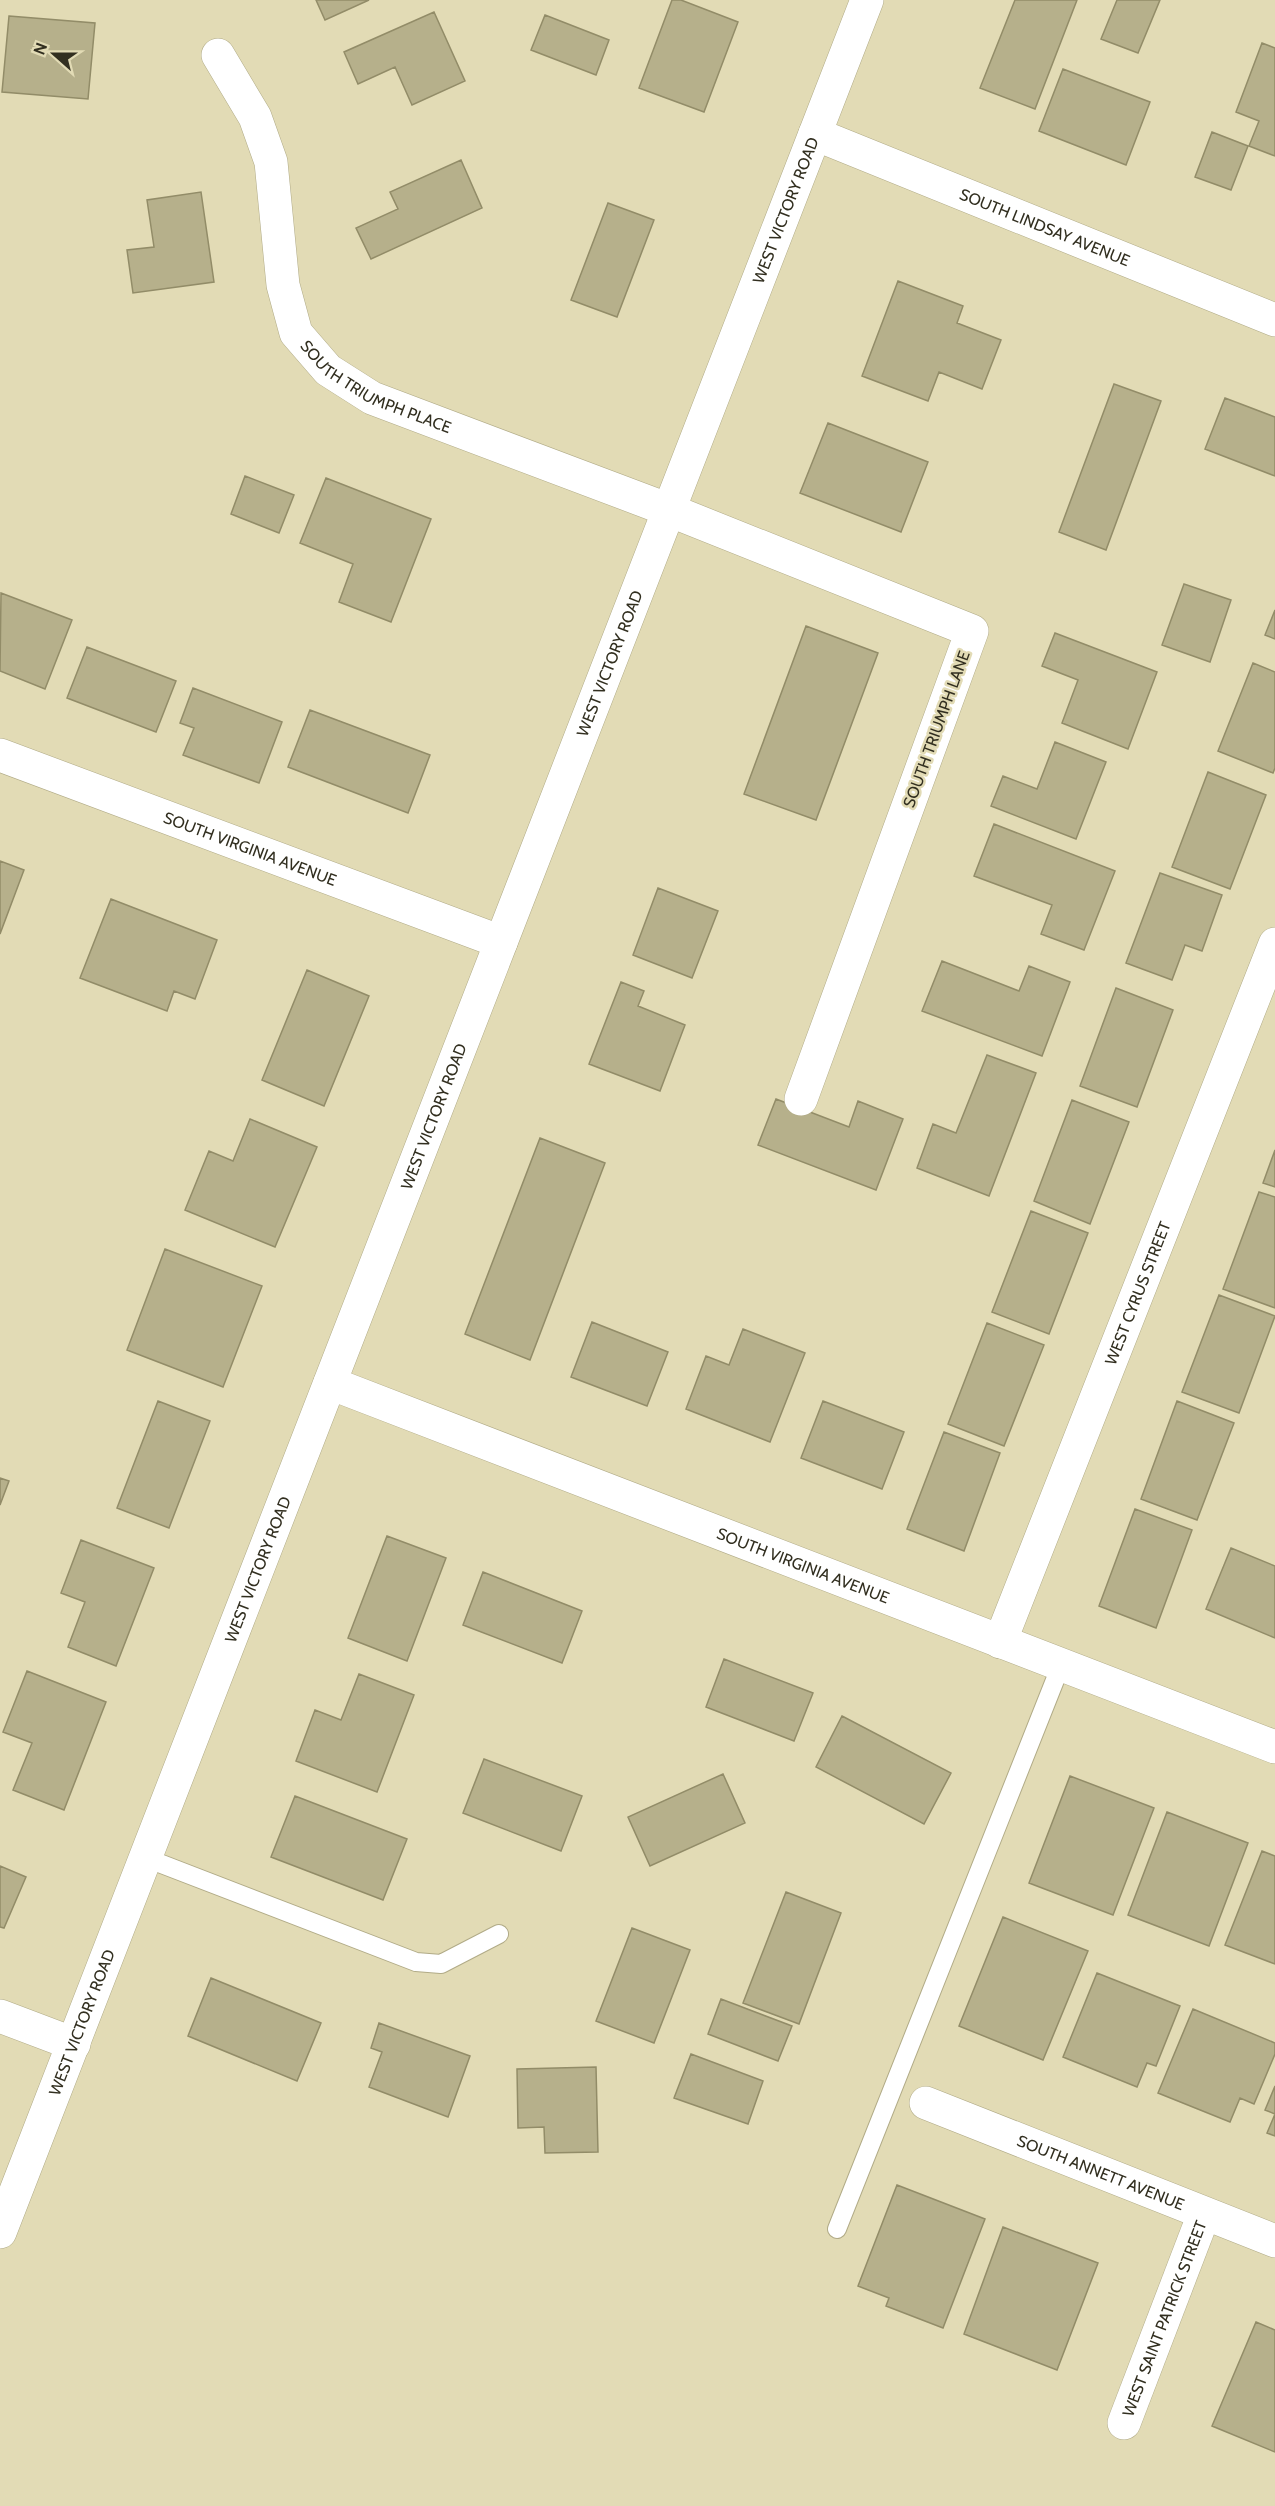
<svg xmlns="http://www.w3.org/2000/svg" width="1275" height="2506" viewBox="0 0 1275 2506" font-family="Cabin,sans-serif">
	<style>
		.building { fill: #b6b08b; stroke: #928c68; stroke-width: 1.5 }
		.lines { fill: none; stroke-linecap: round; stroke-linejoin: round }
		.service-casing { stroke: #b1ab87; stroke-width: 20 }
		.minor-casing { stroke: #b1ab87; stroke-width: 34 }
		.tertiary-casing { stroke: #b1ab87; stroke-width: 34 }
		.service { stroke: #fff; stroke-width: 18 }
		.minor { stroke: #fff; stroke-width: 33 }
		.tertiary { stroke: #fff; stroke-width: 33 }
		.labels { text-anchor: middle; stroke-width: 5; stroke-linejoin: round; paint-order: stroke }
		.street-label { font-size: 16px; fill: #322f20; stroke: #e2dbb5 }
	</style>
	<rect width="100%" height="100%" fill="#e2dbb5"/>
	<path class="building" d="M 316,0 L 369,0 L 325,20 Z
		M 672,0 L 681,0 L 738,22 L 704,112 L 639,88 Z
		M 1015,0 L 1077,0 L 1035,109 L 980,88 Z
		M 1117,0 L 1160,0 L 1138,53 L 1101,39 Z
		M 434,12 L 465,81 L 412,105 L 395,67 L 358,84 L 344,52 Z
		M 545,15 L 609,40 L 596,75 L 531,50 Z
		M 9,16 L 95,23 L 88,99 L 2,92 Z
		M 1262,43 L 1275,48 L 1275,156 L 1249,146 L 1259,121 L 1236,112 Z
		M 1063,69 L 1150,102 L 1126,165 L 1039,131 Z
		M 1212,132 L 1248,146 L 1231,190 L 1195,177 Z
		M 461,160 L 482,208 L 371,259 L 356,228 L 398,209 L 390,192 Z
		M 201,192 L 214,282 L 133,293 L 127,250 L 154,247 L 147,200 Z
		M 608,203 L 654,220 L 617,317 L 571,300 Z
		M 898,281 L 963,306 L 957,323 L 1001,340 L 982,389 L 939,372 L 928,401 L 862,376 Z
		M 1114,384 L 1161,401 L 1106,550 L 1059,532 Z
		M 1225,398 L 1275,417 L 1275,476 L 1205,449 Z
		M 828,423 L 928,462 L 901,532 L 800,493 Z
		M 245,476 L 294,495 L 279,533 L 231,514 Z
		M 326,478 L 431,519 L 391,622 L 339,602 L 353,564 L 300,543 Z
		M 1184,584 L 1231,600 L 1210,662 L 1162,645 Z
		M 1,593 L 72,620 L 45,689 L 0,671 Z
		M 1275,610 L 1275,639 L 1265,635 Z
		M 806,626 L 878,653 L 816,820 L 744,794 Z
		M 1055,633 L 1157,672 L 1128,749 L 1062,723 L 1078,680 L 1042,666 Z
		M 87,647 L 176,681 L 156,732 L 67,698 Z
		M 1253,663 L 1275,672 L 1275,768 L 1273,773 L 1218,751 Z
		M 193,688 L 282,722 L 259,783 L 183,755 L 194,728 L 180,723 Z
		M 310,710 L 430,755 L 408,813 L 288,767 Z
		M 1055,742 L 1106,762 L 1076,839 L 991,806 L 1003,776 L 1037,789 Z
		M 1208,772 L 1266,795 L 1230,889 L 1172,867 Z
		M 994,824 L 1115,871 L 1084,950 L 1041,934 L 1052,905 L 974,876 Z
		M 0,861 L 24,870 L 0,934 Z
		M 1160,873 L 1222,895 L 1202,951 L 1185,945 L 1172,980 L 1126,963 Z
		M 658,888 L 718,911 L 692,978 L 633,955 Z
		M 111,899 L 217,940 L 195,999 L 174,991 L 167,1011 L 80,978 Z
		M 942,961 L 1019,991 L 1029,966 L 1070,982 L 1042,1056 L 922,1011 Z
		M 307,970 L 369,996 L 324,1106 L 262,1080 Z
		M 621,982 L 644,991 L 638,1006 L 685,1025 L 660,1091 L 589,1064 Z
		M 1116,988 L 1173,1010 L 1137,1107 L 1080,1086 Z
		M 987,1055 L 1036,1073 L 989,1196 L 917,1168 L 933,1124 L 956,1133 Z
		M 776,1099 L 849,1127 L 858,1101 L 903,1119 L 876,1190 L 758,1145 Z
		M 1072,1100 L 1129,1122 L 1090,1224 L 1034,1201 Z
		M 250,1119 L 317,1147 L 275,1247 L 185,1210 L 209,1151 L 233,1161 Z
		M 540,1138 L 605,1163 L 530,1360 L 465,1334 Z
		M 1275,1150 L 1275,1187 L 1263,1183 Z
		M 1259,1192 L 1275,1197 L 1275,1308 L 1223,1289 Z
		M 1031,1211 L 1088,1233 L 1049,1334 L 992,1312 Z
		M 165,1249 L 262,1286 L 223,1387 L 127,1350 Z
		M 1219,1295 L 1275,1316 L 1239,1413 L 1182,1392 Z
		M 592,1322 L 668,1352 L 647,1406 L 571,1377 Z
		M 987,1323 L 1044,1345 L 1004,1446 L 948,1424 Z
		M 743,1329 L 805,1353 L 770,1442 L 686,1409 L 706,1356 L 729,1365 Z
		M 158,1401 L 210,1421 L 169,1528 L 117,1508 Z
		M 823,1401 L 904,1432 L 882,1489 L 801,1458 Z
		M 1177,1401 L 1234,1423 L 1197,1520 L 1141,1499 Z
		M 944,1432 L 1000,1453 L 964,1551 L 907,1529 Z
		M 0,1478 L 9,1481 L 0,1505 Z
		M 1135,1509 L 1192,1530 L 1156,1628 L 1099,1606 Z
		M 387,1536 L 446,1558 L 407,1661 L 348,1638 Z
		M 81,1540 L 154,1568 L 116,1666 L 68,1647 L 85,1602 L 61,1593 Z
		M 1231,1548 L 1275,1566 L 1275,1638 L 1206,1609 Z
		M 483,1572 L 582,1611 L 562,1663 L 463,1625 Z
		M 724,1659 L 813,1693 L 794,1741 L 706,1707 Z
		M 27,1671 L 106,1702 L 64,1810 L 13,1790 L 32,1743 L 3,1732 Z
		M 359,1674 L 414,1695 L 377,1792 L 296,1761 L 315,1710 L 341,1720 Z
		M 842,1716 L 951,1773 L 924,1824 L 816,1767 Z
		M 484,1759 L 582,1796 L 561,1851 L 463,1813 Z
		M 723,1774 L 745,1823 L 650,1866 L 628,1817 Z
		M 1070,1776 L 1154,1808 L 1113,1915 L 1029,1883 Z
		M 295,1796 L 407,1839 L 383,1900 L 271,1857 Z
		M 1167,1812 L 1248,1843 L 1209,1946 L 1128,1915 Z
		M 1262,1851 L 1275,1856 L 1275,1964 L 1225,1945 Z
		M 0,1866 L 26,1877 L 4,1928 L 0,1927 Z
		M 786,1892 L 841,1913 L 799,2024 L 743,2003 Z
		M 1003,1917 L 1088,1951 L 1043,2060 L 959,2026 Z
		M 632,1928 L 690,1950 L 654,2043 L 596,2021 Z
		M 1097,1973 L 1180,2006 L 1156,2066 L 1147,2063 L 1137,2087 L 1063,2057 Z
		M 211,1978 L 321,2023 L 297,2081 L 188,2036 Z
		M 721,1999 L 792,2026 L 778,2061 L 708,2034 Z
		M 1193,2009 L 1275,2043 L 1275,2054 L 1254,2104 L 1240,2098 L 1230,2122 L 1158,2093 Z
		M 379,2023 L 470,2056 L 448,2117 L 369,2087 L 382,2052 L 371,2048 Z
		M 691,2054 L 763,2081 L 748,2124 L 674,2098 Z
		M 596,2067 L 598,2152 L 545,2153 L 544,2127 L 518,2128 L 517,2069 Z
		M 1275,2086 L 1275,2136 L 1267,2133 L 1275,2114 L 1265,2110 Z
		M 897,2185 L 985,2219 L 943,2328 L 886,2306 L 889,2298 L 858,2286 Z
		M 1003,2227 L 1098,2263 L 1057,2370 L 964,2334 Z
		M 1256,2322 L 1275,2330 L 1275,2452 L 1212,2426 Z"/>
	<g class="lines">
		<g class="service-casing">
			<path id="service" d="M 146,1858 L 416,1962 L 441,1964 L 499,1934
				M 837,2229 L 1061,1665"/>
		</g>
		<g class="minor-casing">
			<g id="minor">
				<path id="s1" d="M 218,55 L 255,117 L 271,162 L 283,285 L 296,333 L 328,370 L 372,398 L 669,510 L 972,631 L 801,1099"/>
				<path id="s2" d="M 815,134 L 1275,320"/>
				<path id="s3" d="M 0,755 L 501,942"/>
				<path id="s4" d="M 330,1383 L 1275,1747"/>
				<path id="s5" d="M 1000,1642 L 1275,944"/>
				<path id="s6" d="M 926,2103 L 1275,2241"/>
				<path id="s7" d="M 1124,2423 L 1204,2214"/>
			</g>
		</g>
		<g class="tertiary-casing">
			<g id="tertiary">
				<path d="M 0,2016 L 74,2044"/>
				<path id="s8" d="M 0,2232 L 867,0"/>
			</g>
		</g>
		<use href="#service" class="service"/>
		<use href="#minor" class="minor"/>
		<use href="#tertiary" class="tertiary"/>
	</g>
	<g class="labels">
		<g class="street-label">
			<text dy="6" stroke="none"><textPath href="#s8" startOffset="2169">WEST VICTORY ROAD</textPath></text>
			<text dy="6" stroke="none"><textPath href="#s2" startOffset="248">SOUTH LINDSAY AVENUE</textPath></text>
			<text dy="6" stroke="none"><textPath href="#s1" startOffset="392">SOUTH TRIUMPH PLACE</textPath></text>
			<text dy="6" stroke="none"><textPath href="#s8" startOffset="1683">WEST VICTORY ROAD</textPath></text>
			<text transform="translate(936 729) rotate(-70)" y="6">SOUTH TRIUMPH LANE</text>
			<text dy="6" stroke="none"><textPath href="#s3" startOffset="267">SOUTH VIRGINIA AVENUE</textPath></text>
			<text dy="6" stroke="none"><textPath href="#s8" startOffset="1197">WEST VICTORY ROAD</textPath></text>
			<text dy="6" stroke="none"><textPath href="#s5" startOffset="375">WEST CYRUS STREET</textPath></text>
			<text dy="6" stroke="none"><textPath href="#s4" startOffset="507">SOUTH VIRGINIA AVENUE</textPath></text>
			<text dy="6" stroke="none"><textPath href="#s8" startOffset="711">WEST VICTORY ROAD</textPath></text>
			<text dy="6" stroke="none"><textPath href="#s8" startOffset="225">WEST VICTORY ROAD</textPath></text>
			<text dy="6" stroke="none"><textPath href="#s6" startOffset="188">SOUTH ANNETT AVENUE</textPath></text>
			<text dy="6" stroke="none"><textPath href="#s7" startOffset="112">WEST SAINT PATRICK STREET</textPath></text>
		</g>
	</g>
	<g transform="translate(54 54) rotate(291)" stroke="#e2dbb5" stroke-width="4.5" paint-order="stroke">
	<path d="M0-4.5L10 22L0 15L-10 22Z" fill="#322f20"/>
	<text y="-9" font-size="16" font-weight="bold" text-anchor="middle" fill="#322f20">N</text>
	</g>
</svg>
